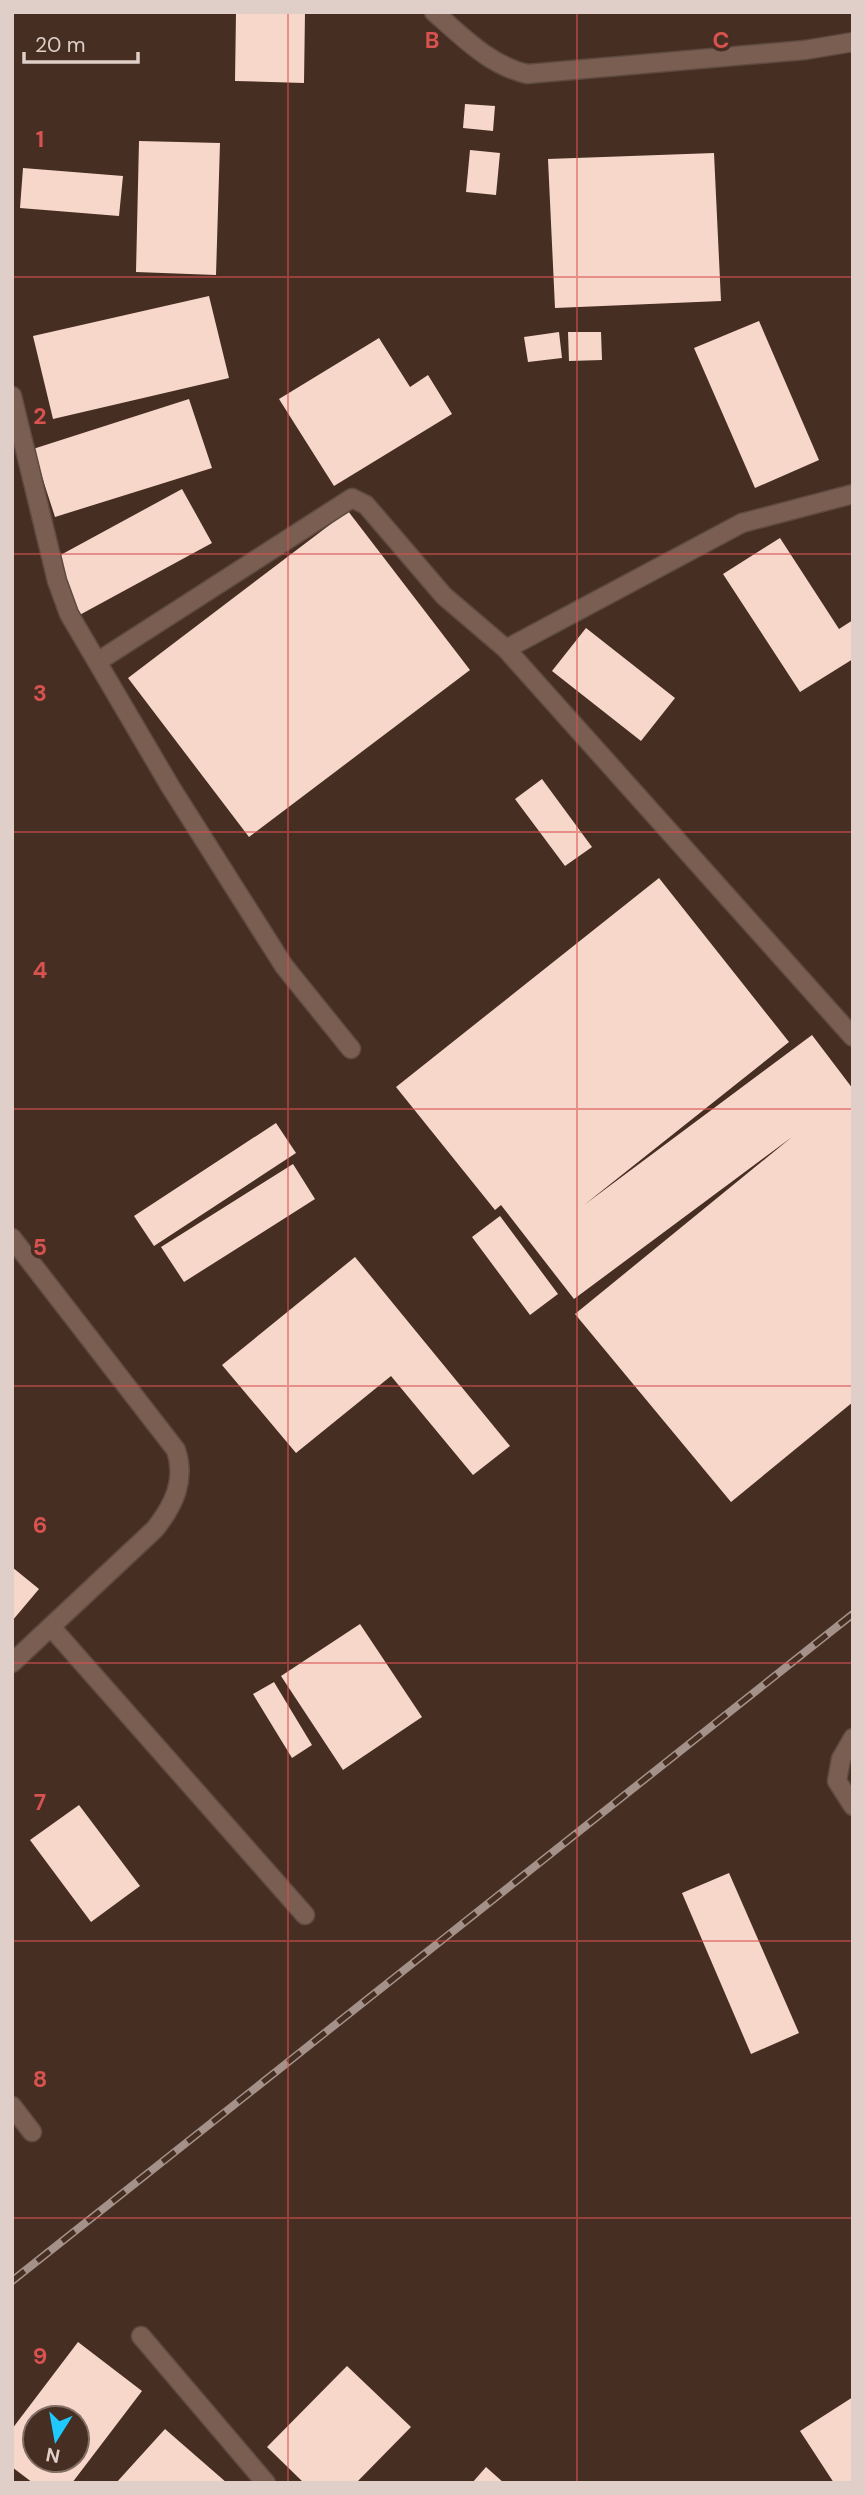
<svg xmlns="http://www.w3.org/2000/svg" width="865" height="2495" viewBox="0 0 865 2495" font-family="'DM Sans',sans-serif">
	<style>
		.building { fill: #f7d7c9; fill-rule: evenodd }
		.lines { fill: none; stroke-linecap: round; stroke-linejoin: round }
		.minor-casing { stroke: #5e4a40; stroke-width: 21 }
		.minor { stroke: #7a5e52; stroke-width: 18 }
		.rail-casing { stroke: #a49189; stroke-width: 8 }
		.rail { stroke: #462e23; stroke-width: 5; stroke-dasharray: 16; stroke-linecap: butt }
		.grid { fill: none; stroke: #d85250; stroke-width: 2; stroke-opacity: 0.55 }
		.grid-label { font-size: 23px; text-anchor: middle; font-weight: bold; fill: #d85250; stroke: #462e23; stroke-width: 7; stroke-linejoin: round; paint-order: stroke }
	</style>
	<rect width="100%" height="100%" fill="#462e23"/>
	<path class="building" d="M 236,12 L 305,12 L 304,83 L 235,81 Z
		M 465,104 L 495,106 L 493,131 L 463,128 Z
		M 139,141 L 220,143 L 216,275 L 136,272 Z
		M 470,150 L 500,153 L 496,195 L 466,192 Z
		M 714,153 L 721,301 L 555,308 L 548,159 Z
		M 23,168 L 123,176 L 119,216 L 20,208 Z
		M 209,296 L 229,378 L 53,419 L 33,336 Z
		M 759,321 L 819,460 L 755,488 L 694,348 Z
		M 559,332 L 562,358 L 528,362 L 524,337 Z
		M 568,332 L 601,332 L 602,360 L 569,361 Z
		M 379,338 L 410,387 L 428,375 L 452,414 L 334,486 L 279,399 Z
		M 189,399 L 212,468 L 55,517 L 33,449 Z
		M 182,489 L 212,543 L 74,618 L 44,564 Z
		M 348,511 L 470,670 L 249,837 L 128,678 Z
		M 780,538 L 839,629 L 853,620 L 853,659 L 800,692 L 723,574 Z
		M 586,628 L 675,698 L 641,741 L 552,671 Z
		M 542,779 L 592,847 L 565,866 L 515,799 Z
		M 659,878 L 789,1042 L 584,1205 L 812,1035 L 853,1089 L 853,1402 L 731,1502 L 575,1314 L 792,1137 L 574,1299 L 501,1205 L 495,1210 L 396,1087 Z
		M 276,1123 L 296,1153 L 154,1246 L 134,1216 Z
		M 293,1164 L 315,1199 L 184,1282 L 161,1247 Z
		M 500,1216 L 558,1294 L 530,1315 L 472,1237 Z
		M 355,1257 L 510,1446 L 473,1475 L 391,1376 L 296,1453 L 222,1365 Z
		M 12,1567 L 39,1589 L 12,1621 Z
		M 360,1624 L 422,1717 L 343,1770 L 281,1676 Z
		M 274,1682 L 312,1745 L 292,1758 L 253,1694 Z
		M 79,1805 L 140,1886 L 91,1922 L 30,1840 Z
		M 729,1873 L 799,2033 L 751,2054 L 682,1893 Z
		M 78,2342 L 142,2391 L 72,2483 L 33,2483 L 12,2467 L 12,2429 ZM 35,2418 L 77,2418 L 77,2460 L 35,2460 Z
		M 347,2366 L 411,2427 L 356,2483 L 304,2483 L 267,2447 Z
		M 853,2397 L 853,2483 L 834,2483 L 800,2431 Z
		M 165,2429 L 227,2483 L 116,2483 Z
		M 486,2467 L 504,2483 L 472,2483 Z"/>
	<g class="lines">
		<g class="minor-casing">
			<path id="minor" d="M 434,12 C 463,37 489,65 527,74 L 805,50 L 853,42
				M 12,396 L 57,581 L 69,614 L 170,786 L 284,966 L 351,1049
				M 506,649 L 742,523 L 853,494
				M 97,662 L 352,498 L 366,505 L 444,596 L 506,649 L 853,1037
				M 12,1238 L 176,1450 C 186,1480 174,1505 155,1529 L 12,1663
				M 51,1627 L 305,1915
				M 853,1738 L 841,1759 L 837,1781 L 853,1806
				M 12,2106 L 32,2132
				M 141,2336 L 266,2483"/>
		</g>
		<use href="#minor" class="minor"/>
		<g class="rail-casing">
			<path id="rail" d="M 12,2281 L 853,1614"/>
		</g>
		<use href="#rail" class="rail"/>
	</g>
	<path class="grid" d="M 288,12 L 288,2483M 577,12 L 577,2483M 12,277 L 853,277M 12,554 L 853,554M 12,832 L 853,832M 12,1109 L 853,1109M 12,1386 L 853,1386M 12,1663 L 853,1663M 12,1941 L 853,1941M 12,2218 L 853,2218"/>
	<g class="grid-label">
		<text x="432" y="48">B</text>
		<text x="721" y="48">C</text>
		<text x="40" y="147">1</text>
		<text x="40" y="424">2</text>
		<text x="40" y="701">3</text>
		<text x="40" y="978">4</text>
		<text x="40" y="1255">5</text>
		<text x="40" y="1533">6</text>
		<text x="40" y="1810">7</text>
		<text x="40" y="2087">8</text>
		<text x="40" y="2364">9</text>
	</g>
	<rect width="865" height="2495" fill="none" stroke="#dfcfc8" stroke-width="28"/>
	<g transform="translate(56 2439) rotate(191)"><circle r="33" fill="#462e23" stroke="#836e65" stroke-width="2"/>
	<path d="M0-5L12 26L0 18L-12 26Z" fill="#1fc9fd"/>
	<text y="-10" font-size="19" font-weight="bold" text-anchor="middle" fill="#dfcfc8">N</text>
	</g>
	<path d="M24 52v10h114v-10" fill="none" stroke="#dfcfc8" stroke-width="3.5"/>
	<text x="35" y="52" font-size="21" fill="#dfcfc8" stroke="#462e23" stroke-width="5" paint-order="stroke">20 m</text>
</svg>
